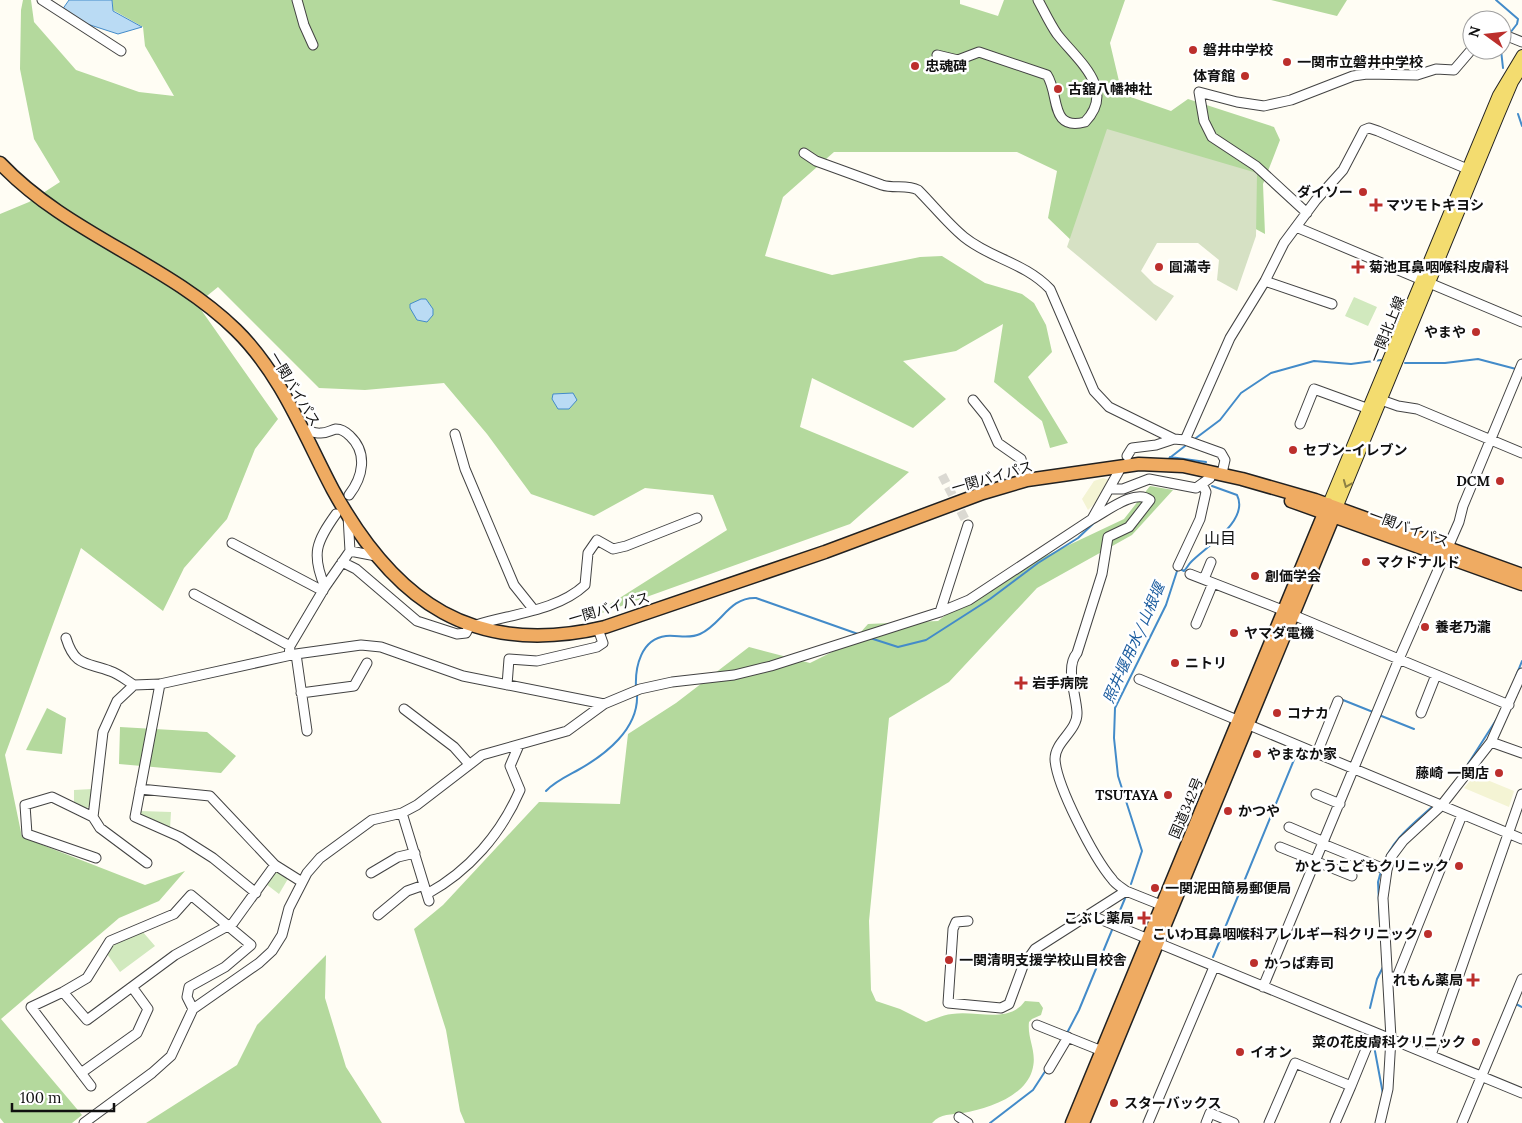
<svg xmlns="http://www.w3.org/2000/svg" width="1522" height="1123" viewBox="0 0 1522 1123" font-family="Lora,'Noto Sans JP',serif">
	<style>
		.farmland { fill: #f4f4d4 }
		.green { fill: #d1e9be }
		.forest { fill: #b4d99d }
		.cemetery { fill: #d6e1c4 }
		.water { fill: #badbf4; stroke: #438bc9 }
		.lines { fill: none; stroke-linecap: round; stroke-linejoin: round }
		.stream { stroke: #438bc9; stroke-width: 2 }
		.minor-tunnel { stroke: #dbd9d2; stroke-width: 9; stroke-dasharray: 9 4.5; stroke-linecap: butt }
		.minor-casing { stroke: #434343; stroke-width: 11 }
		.major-casing { stroke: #212121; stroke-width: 12 }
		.highway-casing { stroke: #212121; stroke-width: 15 }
		.minor { stroke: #fff; stroke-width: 9 }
		.major { stroke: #f3dc6f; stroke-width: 10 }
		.highway { stroke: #efab62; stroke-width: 12 }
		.oneway { stroke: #8d8044 }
		.poi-dot { fill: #bc2f2c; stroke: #fff; stroke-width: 2 }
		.labels { text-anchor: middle; stroke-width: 5; stroke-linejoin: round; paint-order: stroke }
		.poi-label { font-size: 14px; font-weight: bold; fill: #101010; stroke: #fff; text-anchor: start }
		.street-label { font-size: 14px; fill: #101010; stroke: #fff }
		.water-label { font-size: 15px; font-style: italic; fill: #1d5d9f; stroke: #fff }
		.quarter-label { font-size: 16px; fill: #101010; stroke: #fff }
	</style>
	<rect width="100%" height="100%" fill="#fffdf4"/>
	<path class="farmland" d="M 1103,478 L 1110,480 L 1098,500 L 1088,510 L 1082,499 L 1094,481 Z
		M 1475,775 L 1514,791 L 1509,807 L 1464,788 Z"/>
	<path class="green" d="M 1354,297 L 1377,307 L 1368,326 L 1345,316 Z
		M 92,789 L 91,806 L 85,809 L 74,803 L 74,790 Z
		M 140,811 L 171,812 L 170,829 L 139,815 Z
		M 277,869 L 289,877 L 279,894 L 266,884 Z
		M 142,931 L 155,946 L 120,972 L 107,954 L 112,943 Z"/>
	<path class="forest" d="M 23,0 L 31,0 L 34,22 L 76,70 L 139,92 L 174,96 L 145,46 L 143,27 L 113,10 L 112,0 L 960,0 L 960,4 L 998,16 L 1004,0 L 1125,0 L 1110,43 L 1122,94 L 1171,111 L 1188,99 L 1274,127 L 1280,140 L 1263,184 L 1265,234 L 1215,207 L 1158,230 L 1129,296 L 1048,218 L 1057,171 L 1017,152 L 834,152 L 783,197 L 765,256 L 832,275 L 920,257 L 942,256 L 985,283 L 1022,294 L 1034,303 L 1046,325 L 1052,352 L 1028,377 L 1068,443 L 1050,448 L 1042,421 L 994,382 L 1003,324 L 956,351 L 903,361 L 946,399 L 913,428 L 812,378 L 800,427 L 909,472 L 850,524 L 588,618 L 727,530 L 713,495 L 645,488 L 594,516 L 531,494 L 487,434 L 444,383 L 365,390 L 319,388 L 218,287 L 197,304 L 278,419 L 255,449 L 227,519 L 184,568 L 163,611 L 81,548 L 5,755 L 22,837 L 145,885 L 185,871 L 159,901 L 119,918 L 1,1019 L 82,1115 L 72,1123 L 4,1123 L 0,1118 L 0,214 L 29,202 L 60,182 L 34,139 L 20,69 L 21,10 Z
		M 1271,0 L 1347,0 L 1337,16 Z
		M 1150,486 L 1173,490 L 1132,535 L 1037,588 L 949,682 L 889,718 L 869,921 L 871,990 L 876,1001 L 900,1009 L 926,1022 C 934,1019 943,1015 952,1014 C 976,1010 1009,1024 1025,1001 L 1039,1002 L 1043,1008 L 1041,1015 L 1032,1019 L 1029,1022 C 1027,1040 1038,1052 1032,1071 C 1024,1097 987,1109 963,1113 C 951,1115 941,1113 932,1123 L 465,1123 L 460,1111 L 446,1030 L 414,929 L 443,905 L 539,802 L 620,804 L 628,734 L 676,703 L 749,647 L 810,663 L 852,642 L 868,624 L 938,621 L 984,585 L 1124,519 Z
		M 47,708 L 66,718 L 62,754 L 26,750 Z
		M 120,727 L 207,732 L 236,756 L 221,773 L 119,764 Z
		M 326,955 L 325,998 L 346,1067 L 382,1123 L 146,1123 L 237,1065 L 257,1025 Z"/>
	<path class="cemetery" d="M 1107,129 L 1257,173 L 1256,236 L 1237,291 L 1217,280 L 1219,260 L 1198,243 L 1157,243 L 1141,271 L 1154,284 L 1174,296 L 1156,321 L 1067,247 Z"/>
	<path class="water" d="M 69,0 L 112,0 L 113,11 L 142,27 L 118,34 L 81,22 L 62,10 Z
		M 421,299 L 426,299 L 433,309 L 433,315 L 427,322 L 417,320 L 410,308 L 410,304 Z
		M 573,393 L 577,400 L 569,409 L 558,409 L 552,399 L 553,394 Z"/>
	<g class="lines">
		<path class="stream" d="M 1496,0 L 1518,19 L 1517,24 L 1510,33
			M 1502,48 L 1506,39
			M 1501,50 L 1503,68
			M 1518,114 L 1522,126
			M 1405,363 L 1445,363 L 1478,359 L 1516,369
			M 1196,438 L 1220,420 L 1241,393 L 1271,373 L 1314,361 L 1351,364 L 1381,360
			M 1170,457 L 1206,462
			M 1167,460 L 1185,446
			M 870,638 L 898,647 L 926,640 L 990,599 L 1038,563 L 1078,538 L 1095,522
			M 1516,676 L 1522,661
			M 636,687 C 635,667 641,639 666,636 C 678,635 690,639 700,634 C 722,624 729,597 756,598 L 858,634
			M 1343,700 L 1373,712
			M 1379,715 L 1414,729
			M 1468,764 L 1498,717
			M 546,791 C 554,782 567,776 578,770 C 605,755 639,729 637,694
			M 1383,866 C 1391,840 1413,824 1433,806
			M 1131,884 L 1142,851 L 1118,776 L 1114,738 L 1115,708 L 1166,605 L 1178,568 L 1184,571 C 1187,568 1188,565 1191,562 C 1204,548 1250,521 1237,495 L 1212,486
			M 1116,920 L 1126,896
			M 1380,923 L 1378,882 L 1381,871
			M 1213,957 L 1298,750
			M 1516,1004 L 1522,1007
			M 1370,1008 L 1377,979 L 1383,967
			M 1067,1033 L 1079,1010 L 1112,930
			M 1374,1046 L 1383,1094
			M 990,1123 L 1033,1090 L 1046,1070"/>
		<path class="minor-tunnel" d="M 942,475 L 968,525"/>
		<g class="minor-casing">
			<path id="minor" d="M 42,0 L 121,51
				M 297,0 L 304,25 L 313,45
				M 1502,34 L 1522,42
				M 937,55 L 958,60 L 979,52 L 1047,75 C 1060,95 1049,131 1085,122 C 1117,89 1077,60 1057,34 C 1050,24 1044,11 1038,0
				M 804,153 L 816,161 L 882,185 C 894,189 907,184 918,190 C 933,205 948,224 964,237 C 991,259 1024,262 1050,289 L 1094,391 L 1109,407 L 1174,439 L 1185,440 L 1221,453 L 1225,460 L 1222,473
				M 1307,213 L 1256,166 L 1212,137 L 1204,121 L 1199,92 L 1237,102 L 1264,106 L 1291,100 L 1353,76 L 1367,74 L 1417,75 L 1436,69 L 1454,70 L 1472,49
				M 1296,227 L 1522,322
				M 1265,281 L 1332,304
				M 973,400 L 986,416 L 998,443 L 1021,459 L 1027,480
				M 1381,400 L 1398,406 L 1417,409 L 1522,453
				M 1300,424 L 1314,389 L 1369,409
				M 303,429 C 308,430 316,434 321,433 C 327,433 331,430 336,429 C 341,429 347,433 350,436 C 368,453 363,477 349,495
				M 455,434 L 465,469 L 514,585 L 534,610
				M 1185,440 L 1230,338 L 1265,281 L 1284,243 L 1316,200 L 1343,170 L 1364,130 L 1369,128 L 1378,131 L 1472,171
				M 1127,456 L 1132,448 L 1156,445 L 1174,439
				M 1110,489 L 1123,489 L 1149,479 L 1196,488 L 1210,478
				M 348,516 L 350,551
				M 1092,519 C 1106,512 1135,488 1150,500 L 1129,527 L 1108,537 L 1102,574 L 1077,653 C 1065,667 1076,694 1077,712 C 1078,731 1055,741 1055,759 C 1056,785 1094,858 1112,879 C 1115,884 1121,887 1126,891
				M 232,543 L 323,591
				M 342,562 L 356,569 L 417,621 L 457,634 L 466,633 L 470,625
				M 1178,566 L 1200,519 L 1206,492 L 1202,484
				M 1190,574 L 1285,611
				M 1204,579 L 1211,562
				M 325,587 C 311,554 316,542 336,514
				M 194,594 L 290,646
				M 940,612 L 968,525
				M 1293,615 L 1509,705
				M 1196,624 L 1213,583
				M 476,625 C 511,614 557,611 585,585 L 588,553 L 597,540 L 613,549 L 626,546 L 697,518
				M 66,638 C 75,667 86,662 110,671 C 119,674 126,680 134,685
				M 296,654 L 307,731
				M 289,655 L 290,646 L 325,587 L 350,551 L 376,556
				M 1139,679 L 1522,839
				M 160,684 L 135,817 L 180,837 L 213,858 L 256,893
				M 507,685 L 509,659 L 537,661 L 597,647 L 603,643 L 598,629
				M 301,693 L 354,686 L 367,663
				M 404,709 L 454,747 L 469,764
				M 1421,713 L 1436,675
				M 1491,742 L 1522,753
				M 1317,753 L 1338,701
				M 140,789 L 210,796 L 275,865 L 302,882
				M 1316,794 L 1340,804
				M 402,813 L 429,901
				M 93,817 L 52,797 L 25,805 L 27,834 L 96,858
				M 1289,827 L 1324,842
				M 1323,844 L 1387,870
				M 1280,847 L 1352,876
				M 147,863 L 100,828 L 93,817 L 103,732 L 117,701 L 134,685 L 160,684 L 296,654 L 361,645 L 381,647 L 463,676 L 604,704
				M 371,873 L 398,857 L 415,853
				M 427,894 C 469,871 501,834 520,790 L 510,766 L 519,745
				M 378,915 L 407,891 L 424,885
				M 1090,915 L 1522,1093
				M 968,921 L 956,922 L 953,929 L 948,1003 L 1001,1008 L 1009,1004 L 1023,966 L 1035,949 L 1126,891 L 1161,905
				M 1389,977 L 1397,977 L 1462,815
				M 1263,987 L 1399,659 L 1459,522 L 1463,506 L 1522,364
				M 63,992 L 87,1020 L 175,955 L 233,923 L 275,865
				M 1037,1025 L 1102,1051
				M 1431,1055 L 1522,794
				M 1049,1069 L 1068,1037
				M 81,1073 L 137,1033 L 148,1009 L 132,987
				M 91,1086 L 31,1007 L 63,992 L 87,978 L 110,941 L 174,914 L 191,895 L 251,945 L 225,967 L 189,987 L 187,997 L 193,1009
				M 959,1117 L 968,1123
				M 84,1123 L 152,1073 L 171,1056 L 193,1009 L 259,963 L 272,951 L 282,935 L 289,908 L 307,873 L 320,858 L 372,820 L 402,813 L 417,805 L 482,755 L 567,731 L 604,704 L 640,689 L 672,682 L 734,675 L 771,666 L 940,612 L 969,600 L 1092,519 L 1119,471
				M 1148,1123 L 1214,967
				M 1206,1123 L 1210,1113 L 1234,1123
				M 1269,1123 L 1295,1063 L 1351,1086 L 1373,1032
				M 1335,1123 L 1351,1086
				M 1380,1123 L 1388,1089 L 1391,1038 L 1383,898 L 1387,870 L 1391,857 L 1403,841 L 1441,806 L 1491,742 L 1522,673
				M 1462,1123 L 1522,979"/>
		</g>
		<g class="major-casing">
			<path id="major" d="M 1328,504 L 1498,95 L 1522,55
				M 1337,508 L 1499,115 L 1513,82 L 1522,68"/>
		</g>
		<g class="highway-casing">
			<path id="highway" d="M 0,163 C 67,234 166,262 236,330 C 281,374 304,435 333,490 C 395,603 474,658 605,627 L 825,552 L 983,493 L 1027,480 L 1139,464 L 1183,466 L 1242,479 L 1315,500 L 1522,575
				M 1291,501 L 1522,584
				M 1072,1123 L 1328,504
				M 1083,1123 L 1337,508"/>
		</g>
		<use href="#minor" class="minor"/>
		<use href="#major" class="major"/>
		<use href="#highway" class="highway"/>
	</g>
	<defs><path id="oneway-chevron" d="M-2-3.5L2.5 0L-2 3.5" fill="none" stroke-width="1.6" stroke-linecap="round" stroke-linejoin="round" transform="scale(1.25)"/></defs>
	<use class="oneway" href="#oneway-chevron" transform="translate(1347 484) rotate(112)"/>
	<g class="poi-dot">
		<circle cx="1193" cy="50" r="5"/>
		<circle cx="1287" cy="62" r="5"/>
		<circle cx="915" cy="66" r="5"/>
		<circle cx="1245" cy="76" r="5"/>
		<circle cx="1058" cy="89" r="5"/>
		<circle cx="1363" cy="192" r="5"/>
		<path d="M1373.5 197.5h5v5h5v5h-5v5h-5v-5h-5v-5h5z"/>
		<circle cx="1159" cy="267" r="5"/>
		<path d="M1355.5 259.5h5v5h5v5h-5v5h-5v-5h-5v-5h5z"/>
		<circle cx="1476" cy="332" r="5"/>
		<circle cx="1293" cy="450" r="5"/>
		<circle cx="1500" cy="481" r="5"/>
		<circle cx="1366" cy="562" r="5"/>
		<circle cx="1255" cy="576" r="5"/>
		<circle cx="1425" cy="627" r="5"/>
		<circle cx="1234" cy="633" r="5"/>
		<circle cx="1175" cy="663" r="5"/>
		<path d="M1018.5 675.5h5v5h5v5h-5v5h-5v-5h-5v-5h5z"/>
		<circle cx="1277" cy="713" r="5"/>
		<circle cx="1257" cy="754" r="5"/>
		<circle cx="1499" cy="773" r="5"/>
		<circle cx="1168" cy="795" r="5"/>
		<circle cx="1228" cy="811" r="5"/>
		<circle cx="1459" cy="866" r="5"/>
		<circle cx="1155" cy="888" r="5"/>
		<path d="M1141.5 910.5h5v5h5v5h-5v5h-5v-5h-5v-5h5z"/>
		<circle cx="1428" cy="934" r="5"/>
		<circle cx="949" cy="960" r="5"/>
		<circle cx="1254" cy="963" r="5"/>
		<path d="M1470.5 972.5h5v5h5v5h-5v5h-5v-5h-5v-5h5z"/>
		<circle cx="1476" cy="1042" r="5"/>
		<circle cx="1240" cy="1052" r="5"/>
		<circle cx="1114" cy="1103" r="5"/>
	</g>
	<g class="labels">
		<g class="poi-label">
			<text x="1203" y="55">磐井中学校</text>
			<text x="1297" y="67">一関市立磐井中学校</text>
			<text x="925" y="71">忠魂碑</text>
			<text x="1235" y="81" text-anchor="end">体育館</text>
			<text x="1068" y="94">古舘八幡神社</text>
			<text x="1353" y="197" text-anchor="end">ダイソー</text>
			<text x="1386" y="210">マツモトキヨシ</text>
			<text x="1169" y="272">圓滿寺</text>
			<text x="1369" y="272">菊池耳鼻咽喉科皮膚科</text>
			<text x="1466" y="337" text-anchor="end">やまや</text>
			<text x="1303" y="455">セブン-イレブン</text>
			<text x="1490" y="486" text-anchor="end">DCM</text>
			<text x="1376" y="567">マクドナルド</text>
			<text x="1265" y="581">創価学会</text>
			<text x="1435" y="632">養老乃瀧</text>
			<text x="1244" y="638">ヤマダ電機</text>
			<text x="1185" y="668">ニトリ</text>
			<text x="1032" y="688">岩手病院</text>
			<text x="1287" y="718">コナカ</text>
			<text x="1267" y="759">やまなか家</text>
			<text x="1489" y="778" text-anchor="end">藤崎 一関店</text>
			<text x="1158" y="800" text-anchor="end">TSUTAYA</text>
			<text x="1238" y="816">かつや</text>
			<text x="1449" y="871" text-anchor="end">かとうこどもクリニック</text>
			<text x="1165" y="893">一関泥田簡易郵便局</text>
			<text x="1134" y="923" text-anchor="end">こぶし薬局</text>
			<text x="1418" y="939" text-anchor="end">こいわ耳鼻咽喉科アレルギー科クリニック</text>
			<text x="959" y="965">一関清明支援学校山目校舎</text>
			<text x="1264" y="968">かっぱ寿司</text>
			<text x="1463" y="985" text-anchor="end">れもん薬局</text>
			<text x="1466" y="1047" text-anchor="end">菜の花皮膚科クリニック</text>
			<text x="1250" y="1057">イオン</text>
			<text x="1124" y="1108">スターバックス</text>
		</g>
		<g class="street-label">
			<text transform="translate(1387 329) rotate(-68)" y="5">一関北上線</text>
			<text transform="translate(295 389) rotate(59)" y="5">一関バイパス</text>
			<text transform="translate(992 477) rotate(-16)" y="5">一関バイパス</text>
			<text transform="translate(1409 528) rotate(20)" y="5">一関バイパス</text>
			<text transform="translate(609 608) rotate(-16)" y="5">一関バイパス</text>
			<text transform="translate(1186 808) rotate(-67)" y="5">国道342号</text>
		</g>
		<g class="water-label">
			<text transform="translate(1134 643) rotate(-66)" y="5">照井堰用水/山根堰</text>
		</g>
		<g class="quarter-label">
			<text x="1220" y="544">山目</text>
		</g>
	</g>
	<g transform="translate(1487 35) rotate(285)"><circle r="24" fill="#ffffff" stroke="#9f9f9f"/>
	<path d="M0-4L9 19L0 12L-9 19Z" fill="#bc2f2c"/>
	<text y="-8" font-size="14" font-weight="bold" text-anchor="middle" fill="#101010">N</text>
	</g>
	<path d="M12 1103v8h102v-8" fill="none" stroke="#101010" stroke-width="2.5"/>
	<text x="20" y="1103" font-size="15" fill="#101010" stroke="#ffffff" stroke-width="4" paint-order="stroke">100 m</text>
</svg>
